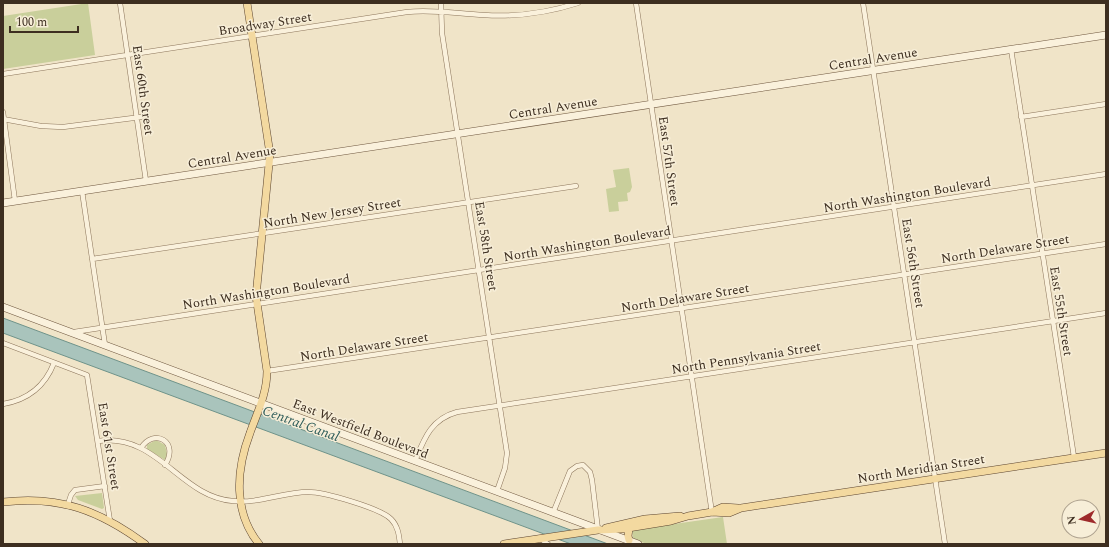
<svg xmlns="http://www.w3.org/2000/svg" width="1109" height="547" viewBox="0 0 1109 547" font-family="Spectral,serif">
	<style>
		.green { fill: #c9cf9b }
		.water { fill: #a9c4bc; stroke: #6f938a }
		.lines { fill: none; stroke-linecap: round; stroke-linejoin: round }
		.minor-casing { stroke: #8d765c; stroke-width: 5.5 }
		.secondary-casing { stroke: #6f573f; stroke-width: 8 }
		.primary-casing { stroke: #5b4430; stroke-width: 8 }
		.minor { stroke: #faf1dc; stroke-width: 4.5 }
		.secondary { stroke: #faf1dc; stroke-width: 7 }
		.primary { stroke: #f3d9a0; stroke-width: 7 }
		.labels { text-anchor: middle; stroke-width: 3; stroke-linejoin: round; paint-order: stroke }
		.street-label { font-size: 13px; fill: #3d2e20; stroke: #f7eed8 }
		.water-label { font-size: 14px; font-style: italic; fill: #2f5d5a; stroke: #f7eed8 }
	</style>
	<rect width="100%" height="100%" fill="#f0e4c8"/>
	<path class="green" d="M 88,3 L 95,55 L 3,69 L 3,16 Z
		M 629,168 L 632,187 L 630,192 L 627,193 L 628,201 L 618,202 L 619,211 L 609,212 L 606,189 L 616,187 L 613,170 Z
		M 156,440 L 165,445 L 167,454 L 165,460 L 147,449 L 147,445 Z
		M 102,493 L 104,508 L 102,509 L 78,500 L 75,496 Z
		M 723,517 L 727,544 L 647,544 L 633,539 L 632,530 Z"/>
	<path class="water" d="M 3,318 L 608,544 L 571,544 L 3,333 Z"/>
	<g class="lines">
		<g class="minor-casing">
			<path id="minor" d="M 120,3 L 146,181
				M 441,3 L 442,33 L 507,453 L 505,468 L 497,491
				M 636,3 L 712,513
				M 863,3 L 945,544
				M 1011,49 L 1074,457
				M 3,74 L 407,12 C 433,9 458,14 484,15 C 515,17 547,13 578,3
				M 3,112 L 15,201
				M 1021,117 L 1106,104
				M 3,119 L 41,126 L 63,127 L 141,117
				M 82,191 L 105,345
				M 92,259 L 576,186
				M 74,332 L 1106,174
				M 3,343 L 87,375 L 110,521
				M 267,371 L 1106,244
				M 3,404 C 27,400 45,386 54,363
				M 98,441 C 158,433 180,497 233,501 C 258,504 283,492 308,492 C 324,492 380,508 391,519 C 398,526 399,535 400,544
				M 141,448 C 154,427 180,442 165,465
				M 415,461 C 424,439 431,419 457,412 L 1106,313
				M 68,504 L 71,495 L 75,490 L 105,486
				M 553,513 L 570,471 L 577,466 L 583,465 L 590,472 L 592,480 L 598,530
				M 539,538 L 548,544"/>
		</g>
		<g class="secondary-casing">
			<path id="secondary" d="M 3,203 L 1106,35
				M 3,307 L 638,544"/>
		</g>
		<g class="primary-casing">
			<path id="primary" d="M 247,3 L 270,154 L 256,296 L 267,371 C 267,394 257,413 250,433 C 236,470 233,512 259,544
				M 3,502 C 60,495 100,511 145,544
				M 712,512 L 723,507 L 738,508
				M 606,528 L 645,519 L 680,516
				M 629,540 L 628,536 L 629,528
				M 504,544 L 598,530 L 622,529 L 671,521 L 688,516 L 712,512 L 729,513 L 741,508 L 1106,453"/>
		</g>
		<use href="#minor" class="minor"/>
		<use href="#secondary" class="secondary"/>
		<use href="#primary" class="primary"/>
	</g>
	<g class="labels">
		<g class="street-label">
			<text transform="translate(265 23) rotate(-9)" y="5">Broadway Street</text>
			<text transform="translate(873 58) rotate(-9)" y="5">Central Avenue</text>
			<text transform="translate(144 90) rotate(82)" y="5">East 60th Street</text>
			<text transform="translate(553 107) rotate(-9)" y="5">Central Avenue</text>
			<text transform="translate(232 156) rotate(-9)" y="5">Central Avenue</text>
			<text transform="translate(670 161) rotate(82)" y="5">East 57th Street</text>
			<text transform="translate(907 194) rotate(-9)" y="5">North Washington Boulevard</text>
			<text transform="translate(332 212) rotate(-9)" y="5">North New Jersey Street</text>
			<text transform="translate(587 243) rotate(-9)" y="5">North Washington Boulevard</text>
			<text transform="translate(487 246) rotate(81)" y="5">East 58th Street</text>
			<text transform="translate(1005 248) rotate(-9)" y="5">North Delaware Street</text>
			<text transform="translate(914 263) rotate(81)" y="5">East 56th Street</text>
			<text transform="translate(266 291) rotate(-9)" y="5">North Washington Boulevard</text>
			<text transform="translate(685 297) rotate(-9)" y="5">North Delaware Street</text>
			<text transform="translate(1062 311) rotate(81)" y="5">East 55th Street</text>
			<text transform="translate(364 346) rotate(-9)" y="5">North Delaware Street</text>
			<text transform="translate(746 357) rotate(-9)" y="5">North Pennsylvania Street</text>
			<text transform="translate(361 428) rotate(21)" y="5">East Westfield Boulevard</text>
			<text transform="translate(110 446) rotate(81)" y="5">East 61st Street</text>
			<text transform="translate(921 468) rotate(-9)" y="5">North Meridian Street</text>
		</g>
		<g class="water-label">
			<text transform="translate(301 423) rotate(20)" y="5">Central Canal</text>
		</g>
	</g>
	<rect width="1109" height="547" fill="none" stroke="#3d2e20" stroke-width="8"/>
	<g transform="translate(1081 519) rotate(262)"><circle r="19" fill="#f7eed8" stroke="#ada18e"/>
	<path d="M0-3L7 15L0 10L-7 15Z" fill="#9e2a2b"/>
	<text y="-6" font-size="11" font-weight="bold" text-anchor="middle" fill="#3d2e20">N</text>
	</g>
	<path d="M10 26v6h68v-6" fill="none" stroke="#3d2e20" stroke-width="2"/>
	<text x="16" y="26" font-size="12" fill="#3d2e20" stroke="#f7eed8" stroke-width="3" paint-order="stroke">100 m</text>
</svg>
